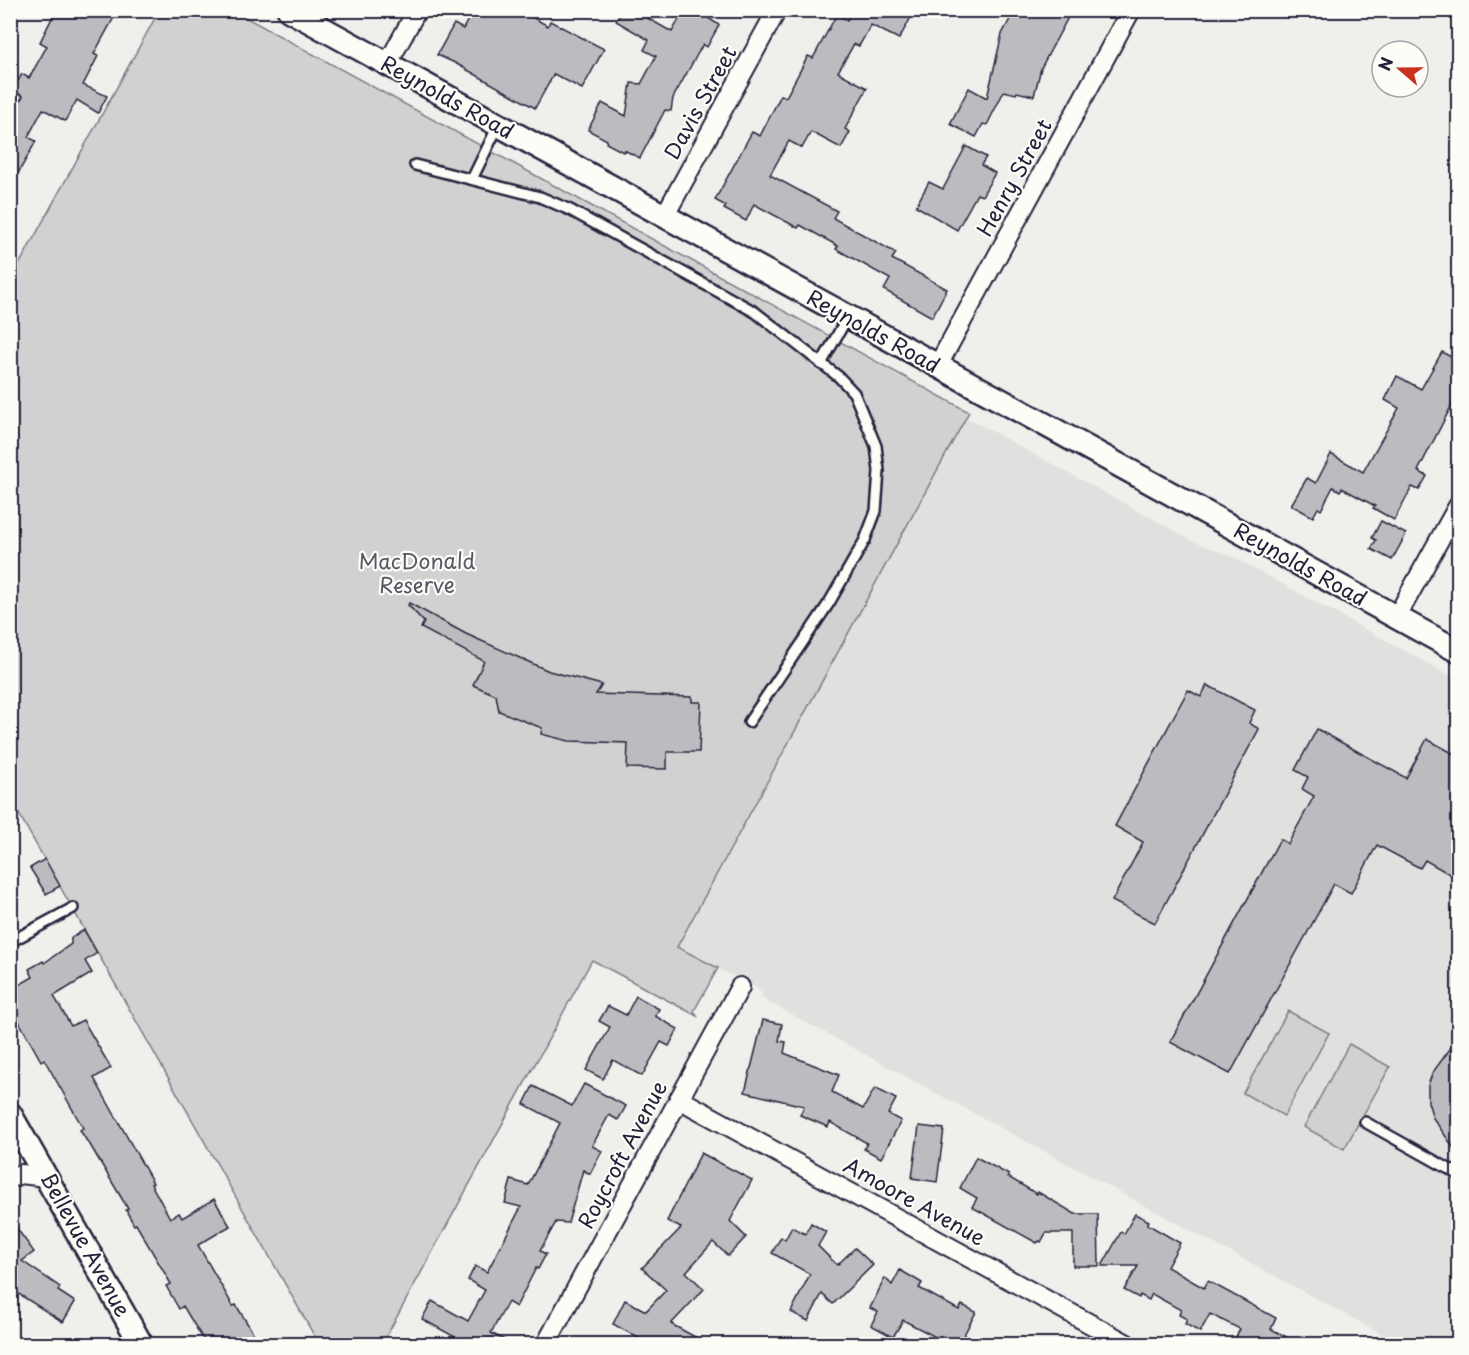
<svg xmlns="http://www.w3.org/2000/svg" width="1469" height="1355" font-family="'Playpen Sans',sans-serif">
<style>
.built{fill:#e0e0df}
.green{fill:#d2d1d1;stroke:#7a7a86;stroke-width:1.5}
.building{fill:#bcbcc0;stroke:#22223b;stroke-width:1.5}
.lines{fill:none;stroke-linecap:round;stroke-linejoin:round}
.service-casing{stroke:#22223b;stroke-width:14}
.minor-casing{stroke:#22223b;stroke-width:22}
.tertiary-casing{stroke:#22223b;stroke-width:27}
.service{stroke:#fdfcf7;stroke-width:9}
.minor{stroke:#fdfcf7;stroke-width:18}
.tertiary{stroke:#fdfcf7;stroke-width:22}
.labels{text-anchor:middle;stroke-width:4.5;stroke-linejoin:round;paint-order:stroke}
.street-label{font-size:21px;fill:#22223b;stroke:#fdfcf7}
.park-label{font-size:21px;fill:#575768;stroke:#fdfcf7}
</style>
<rect width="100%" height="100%" fill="#f0efec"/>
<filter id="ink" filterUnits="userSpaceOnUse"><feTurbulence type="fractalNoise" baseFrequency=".0167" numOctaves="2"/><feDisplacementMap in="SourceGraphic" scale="12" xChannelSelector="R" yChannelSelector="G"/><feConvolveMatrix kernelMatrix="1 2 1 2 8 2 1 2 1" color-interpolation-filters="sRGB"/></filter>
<g filter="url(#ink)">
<path class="built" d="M966,417L1193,541L1231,556L1458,680V1344H1400L761,998L763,994L755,987L677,948Z"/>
<g class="green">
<path d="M159,11H234L969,412L677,947L718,968L694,1011L697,1016L592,960L382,1344H319L11,800L10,281Z"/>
<path d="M1288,1011L1329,1033L1284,1116L1243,1093Z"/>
<path d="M1349,1044L1390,1067L1344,1149L1304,1127Z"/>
</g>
<g class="building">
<path d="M56,10H118L94,54L98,56L83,85L107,96L98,113L77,100L65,121L43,109L28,137L36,141L10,188V118L23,96L13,90L22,74L29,78L47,46L40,42Z"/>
<path d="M473,10H481L493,17L496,10H519L548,26L550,21L604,49L582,89L554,74L535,108L455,63L437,55L454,24L463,29Z"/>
<path d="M622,10H633L672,32L684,10H708L705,16L719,25L707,47L703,44L673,98L671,111L665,110L640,158L624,150L623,152L606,143L607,140L588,130L602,103L626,116L631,83L641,84L656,56L644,50L649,40L616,21Z"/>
<path d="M841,10H915L899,39L871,25L859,46L854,44L838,72L867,88L845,129L850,132L841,148L811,132L802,148L789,141L770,175L837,211L833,218L896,253L892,259L947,289L932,317L884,290L890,279L836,249L838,246L800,225L798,228L754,204L746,221L724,209L726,206L715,200L752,132L760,136L781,95L786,97L808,56L813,58L837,14L847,20L850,15Z"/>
<path d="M1015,10H1072L1041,68L1034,96L1017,92L1016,94L1004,91L987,125L983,124L976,137L950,124L969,88L987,98L1002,34Z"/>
<path d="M966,146L986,157L981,165L995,173L982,196L977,194L957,230L916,206L929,182L943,189Z"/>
<path d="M1442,352L1458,361V393L1418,471L1427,476L1419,490L1412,487L1394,520L1373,508L1375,506L1342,488L1340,491L1333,487L1321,510L1318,508L1313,517L1291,505L1307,478L1316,483L1331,454L1363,472L1399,408L1385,400L1397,376L1421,389Z"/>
<path d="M1381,521L1406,534L1392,560L1371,549L1376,540L1372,538Z"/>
<path d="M409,603L466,634L549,671L602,685L596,694L692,697V702H701L699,752H667V769L627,768L628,743L569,741L541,734L542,728L499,711L496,695L473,685L484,661L421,628L424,622L408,605Z"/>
<path d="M1207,685L1255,710L1249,723L1259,729L1155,923L1112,901L1143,842L1115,826L1188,690L1201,697Z"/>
<path d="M1317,729L1406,778L1427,739L1458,756V879L1425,860L1420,868L1377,845L1351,893L1334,884L1230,1074L1170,1042L1280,839L1288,844L1314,796L1302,789L1308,777L1295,770Z"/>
<path d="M45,859L60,886L46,894L30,868Z"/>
<path d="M84,930L97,953L85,961L92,973L54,996L71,1026L83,1020L111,1068L94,1078L153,1183L151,1184L170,1218L179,1213L182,1218L214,1199L230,1226L198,1245L233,1306L236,1305L260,1344H206L183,1306L179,1309L166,1286L171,1284L136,1224L134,1225L126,1210L128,1209L89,1143H88L80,1130L83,1128L44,1059L41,1061L17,1018L10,1022V990L33,977L29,969L43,961L44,963L71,944V938Z"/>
<path d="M636,996L659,1009L655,1016L678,1029L669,1046L661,1042L642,1076L613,1060L603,1079L586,1070L610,1027L599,1021L608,1006L626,1015Z"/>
<path d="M763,1020L782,1024L779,1041L786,1042L784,1053L839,1075L832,1092L863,1109L875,1088L896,1099L888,1114L901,1121L881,1158L864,1149L867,1143L830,1122L828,1127L800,1115L804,1106L745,1092Z"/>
<path d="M1458,1038V1154L1433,1118L1428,1102V1085L1433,1072Z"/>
<path d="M584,1084L626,1106L618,1120L609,1115L592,1146L602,1151L590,1174L583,1170L568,1223L556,1222L540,1251L546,1254L538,1269L536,1268L516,1307L508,1302L491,1333L512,1344H451L455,1337L422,1319L432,1301L468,1321L485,1290L468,1280L475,1266L487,1272L521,1207L505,1203L511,1180L528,1185L560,1123L524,1104L533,1086L572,1106Z"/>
<path d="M919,1126L944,1129L937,1182L912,1178Z"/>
<path d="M701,1153L752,1180L730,1221L746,1237L728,1256L713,1242L686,1272L704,1289L671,1324L708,1344H639L642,1340L613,1324L625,1300L646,1311L666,1290L642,1268L681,1228L667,1221Z"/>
<path d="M976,1157L1009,1175L1008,1177L1037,1194L1038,1192L1075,1214H1098L1099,1266H1073V1233H1046L1041,1242L1039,1241L1037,1243L972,1207L977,1198L960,1188Z"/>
<path d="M1135,1214L1149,1221L1147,1224L1180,1243L1167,1267L1204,1288L1208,1281L1276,1318L1271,1329L1300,1344H1232L1240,1329L1210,1314L1200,1332L1185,1324L1187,1319L1179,1315L1181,1310L1152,1294L1149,1300L1140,1295L1139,1298L1124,1290L1138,1266H1102L1121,1232L1124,1234Z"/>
<path d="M10,1219L34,1252L22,1261L60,1287L58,1291L75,1302L63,1322L17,1293L10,1283Z"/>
<path d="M811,1223L826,1232L818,1246L837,1265L855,1248L873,1265L833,1304L822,1294L808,1321L791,1312L810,1274L772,1253L781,1237L785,1240L792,1227L805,1234Z"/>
<path d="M900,1270L922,1283L919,1288L959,1310L962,1305L976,1312L959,1344H949L903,1320L893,1337L871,1325L878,1312L870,1308L885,1278L892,1285Z"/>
</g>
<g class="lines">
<g class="service-casing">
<g id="service">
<path d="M415,165L540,197L570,210L755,312L839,377L854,393L876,446L879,471L876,511L865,540L829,603L749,722"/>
<path d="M472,179L498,126"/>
<path d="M821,364L847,318"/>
<path d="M10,942L73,908"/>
<path d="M1365,1122L1458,1174"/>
</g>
</g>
<g class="minor-casing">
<g id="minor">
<path d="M387,65L417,10"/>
<path d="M664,217L777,10"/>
<path d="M937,367L1131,10"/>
<path d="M1396,618L1458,506"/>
<path d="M679,1099L1127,1344"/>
<path d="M10,1178L21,1174L46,1177"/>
<path d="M546,1344L740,987"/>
</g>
</g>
<g class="tertiary-casing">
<g id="tertiary">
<path d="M289,10L1458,651"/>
<path d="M10,1114L141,1344"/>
</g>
</g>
<use href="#service" class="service"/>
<use href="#minor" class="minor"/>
<use href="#tertiary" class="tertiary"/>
</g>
</g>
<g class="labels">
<g class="street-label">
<text transform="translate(447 98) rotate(29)" y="7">Reynolds Road</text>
<text transform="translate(701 103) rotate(-61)" y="7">Davis Street</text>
<text transform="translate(1015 178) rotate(-61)" y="7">Henry Street</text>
<text transform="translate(873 332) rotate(29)" y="7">Reynolds Road</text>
<text transform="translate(1300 565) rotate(29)" y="7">Reynolds Road</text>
<text transform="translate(623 1155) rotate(-62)" y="7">Roycroft Avenue</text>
<text transform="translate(914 1202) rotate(29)" y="7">Amoore Avenue</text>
<text transform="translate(85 1245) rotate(61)" y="7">Bellevue Avenue</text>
</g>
<g class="park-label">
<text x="417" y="569">MacDonald<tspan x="417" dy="24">Reserve</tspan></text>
</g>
</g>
<rect width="1469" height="1355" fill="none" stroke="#fdfcf7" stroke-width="36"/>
<rect x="18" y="18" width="1433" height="1319" fill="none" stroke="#22223b" stroke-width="2" filter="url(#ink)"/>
<g transform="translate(1400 69) rotate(290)"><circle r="28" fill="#fdfcf7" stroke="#a5a5ac" stroke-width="1.5"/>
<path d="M0-4.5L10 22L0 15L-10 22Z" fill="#c8321e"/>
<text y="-9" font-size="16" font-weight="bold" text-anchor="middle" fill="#22223b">N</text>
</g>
</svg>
